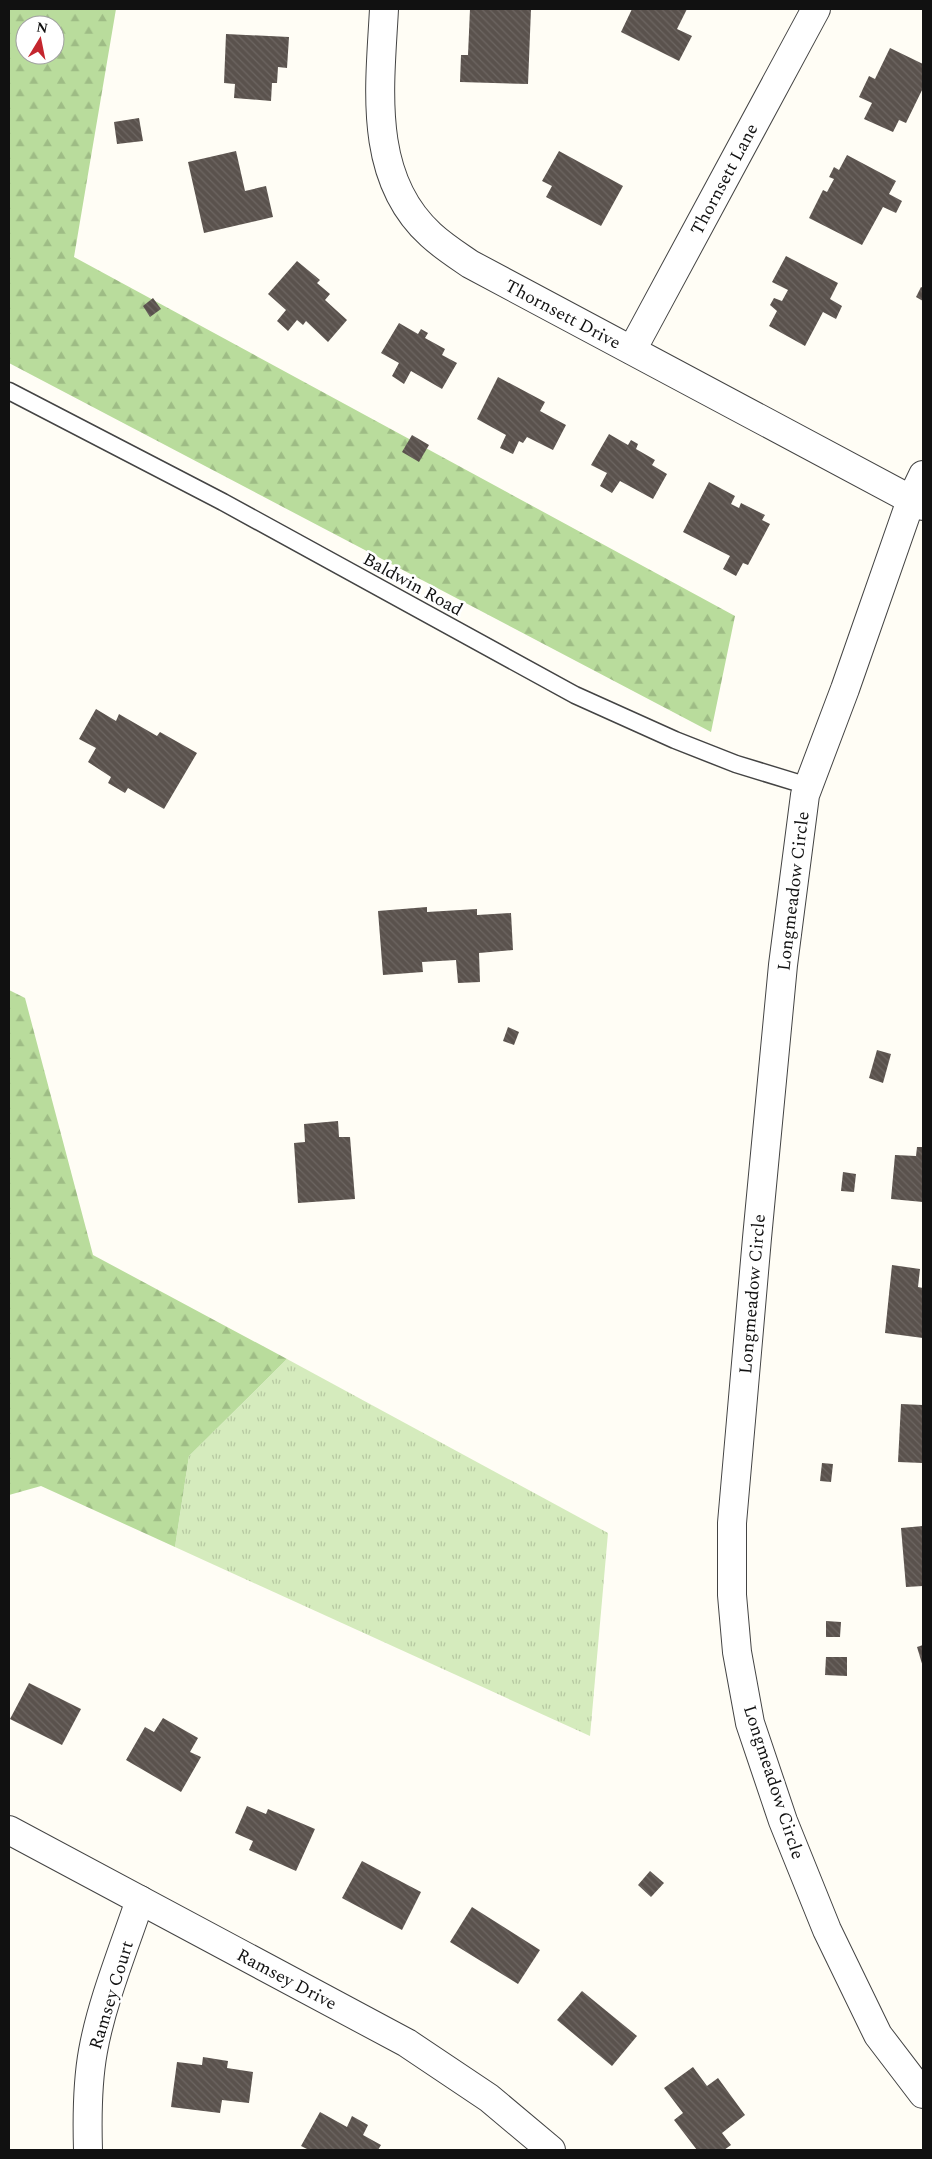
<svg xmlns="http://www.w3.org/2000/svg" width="932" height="2159" font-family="Spectral,serif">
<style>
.grass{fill:url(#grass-tufts)}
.forest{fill:url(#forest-firs);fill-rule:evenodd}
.building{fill:url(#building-back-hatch)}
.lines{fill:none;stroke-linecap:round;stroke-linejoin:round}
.service-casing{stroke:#444;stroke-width:19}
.minor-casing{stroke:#444;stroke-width:30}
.service{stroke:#fff;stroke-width:16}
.minor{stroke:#fff;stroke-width:28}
.labels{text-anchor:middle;stroke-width:5;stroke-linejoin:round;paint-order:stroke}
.street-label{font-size:18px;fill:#111;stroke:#fff}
</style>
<defs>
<pattern id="grass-tufts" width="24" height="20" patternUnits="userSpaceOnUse" patternTransform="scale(1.25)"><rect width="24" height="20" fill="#d5ebbd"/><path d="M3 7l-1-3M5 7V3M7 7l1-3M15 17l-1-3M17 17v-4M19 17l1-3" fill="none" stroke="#b6c8a1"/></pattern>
<pattern id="forest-firs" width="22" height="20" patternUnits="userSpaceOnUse" patternTransform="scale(1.25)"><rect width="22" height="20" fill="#b9dc9c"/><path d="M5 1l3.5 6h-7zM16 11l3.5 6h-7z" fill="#9ebc85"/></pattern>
<pattern id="building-back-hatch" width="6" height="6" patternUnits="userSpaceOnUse" patternTransform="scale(1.25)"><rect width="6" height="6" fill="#5a524d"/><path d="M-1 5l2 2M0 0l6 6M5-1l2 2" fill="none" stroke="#6d6662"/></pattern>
</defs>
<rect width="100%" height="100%" fill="#fffdf5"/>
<path class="grass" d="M287,1359L608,1533L590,1736L175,1547L189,1456Z"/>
<g class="forest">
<path d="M9,9H116L74,257L735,616L711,732L9,363ZM25,25H55V55H25Z"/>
<path d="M9,990L25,998L93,1255L287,1359L189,1456L175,1547L41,1486L9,1495Z"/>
</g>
<g class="building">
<path d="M470,9H531L528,84L460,82L461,55H468Z"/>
<path d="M632,9H687L677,29L692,36L679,61L621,32Z"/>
<path d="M226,34L289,37L287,68L278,67L277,83H272L271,101L234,98L235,84L224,83Z"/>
<path d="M890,48L923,64V88L906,123L899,120L893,132L864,119L872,103L859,97L869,76L875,79Z"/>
<path d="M139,118L143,141L117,144L114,122Z"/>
<path d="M236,151L245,191L266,186L273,217L204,233L188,162Z"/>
<path d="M559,151L623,186L601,226L546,197L552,186L542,181Z"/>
<path d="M847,155L896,181L889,194L902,201L896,213L883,207L862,245L809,218L823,190L827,192L834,179L829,177L834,167L839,170Z"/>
<path d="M786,256L838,283L830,299L842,306L836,319L823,312L805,346L769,326L777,311L770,305L774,298L782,301L788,290L772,282Z"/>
<path d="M297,261L320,280L317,283L330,294L325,300L347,320L328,342L306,321L303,325L297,320L288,331L277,321L286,310L268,294Z"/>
<path d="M921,287L923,288V301L916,297Z"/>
<path d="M153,298L161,309L150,317L143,306Z"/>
<path d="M399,323L418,334L421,329L428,333L425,338L445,349L442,355L457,363L442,389L411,371L404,384L392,376L399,363L381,353Z"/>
<path d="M498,377L545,402L540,411L566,425L553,450L527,437L523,443L519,441L513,454L500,448L506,435L477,419Z"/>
<path d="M609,434L628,445L631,440L638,444L636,449L655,460L652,465L667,474L653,499L620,481L612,493L600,486L607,473L591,465Z"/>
<path d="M412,435L429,445L419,462L402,452Z"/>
<path d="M709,482L735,496L731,504L739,508L741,503L765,515L762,520L770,524L748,565L743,563L736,576L723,569L730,556L683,532Z"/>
<path d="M96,709L116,721L119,714L157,736L160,732L197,753L164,809L128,788L125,793L108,783L111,777L88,762L96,748L79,739Z"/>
<path d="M427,907V912L477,909V915L511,913L513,950L479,953L480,982L458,983L456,960L422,962L423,972L383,975L378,911Z"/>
<path d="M508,1027L519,1032L514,1045L503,1041Z"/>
<path d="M877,1050L891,1054L883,1083L869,1078Z"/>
<path d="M338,1121L339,1137H350L355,1199L298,1203L294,1143L305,1142L304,1124Z"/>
<path d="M917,1147H923V1202L891,1199L895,1155L916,1156Z"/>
<path d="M843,1172L856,1174L854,1192L841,1191Z"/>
<path d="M892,1265L920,1269L918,1287L923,1288V1338L885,1333Z"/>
<path d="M901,1404L923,1405V1463L898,1462Z"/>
<path d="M822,1463L833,1464L831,1482L820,1481Z"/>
<path d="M923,1526V1586L906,1587L901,1528Z"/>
<path d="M826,1621L841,1622L840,1637H826Z"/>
<path d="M923,1645V1667L917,1647Z"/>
<path d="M826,1657H847V1676L825,1675Z"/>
<path d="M29,1683L81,1709L62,1745L10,1719Z"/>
<path d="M163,1718L198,1738L190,1752L201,1757L181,1792L126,1760L145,1727L154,1732Z"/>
<path d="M247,1806L266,1814L268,1809L315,1829L296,1871L249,1850L253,1841L235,1833Z"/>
<path d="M362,1861L421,1892L402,1930L342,1898Z"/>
<path d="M650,1871L664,1883L651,1897L638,1885Z"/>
<path d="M472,1907L540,1950L518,1984L450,1942Z"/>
<path d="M582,1991L637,2036L612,2066L557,2020Z"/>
<path d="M203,2057L228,2061L227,2068L253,2072L249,2103L222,2100L220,2113L171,2107L177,2062L202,2065Z"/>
<path d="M693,2067L707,2086L718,2078L745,2115L722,2133L731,2145L724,2150H697L674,2120L683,2113L664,2088Z"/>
<path d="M320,2112L347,2127L352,2116L368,2125L363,2135L381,2145L378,2150H309L301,2146Z"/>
</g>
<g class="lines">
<g class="service-casing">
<path id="service" d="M9,391L223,502L575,695L675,740L736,764L808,786"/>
</g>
<g class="minor-casing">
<g id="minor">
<path d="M384,9C380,86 367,177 431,235C443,246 457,255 470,264L923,506"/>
<path d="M632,350L816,9"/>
<path d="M923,475L911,500L845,689L805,795L783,965L757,1238L732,1523V1595L737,1652L750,1723L783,1821L827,1930L878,2035L923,2094"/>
<path d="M9,1830L407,2043L489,2098L551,2150"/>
<path d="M88,2150C87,2117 87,2084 93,2051C102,2001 124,1948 140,1900"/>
</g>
</g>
<use href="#service" class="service"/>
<use href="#minor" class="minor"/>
</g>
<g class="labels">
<g class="street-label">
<text transform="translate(724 179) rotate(-62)" y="6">Thornsett Lane</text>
<text transform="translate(563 314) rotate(28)" y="6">Thornsett Drive</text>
<text transform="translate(413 584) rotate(29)" y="6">Baldwin Road</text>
<text transform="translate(793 891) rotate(-83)" y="6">Longmeadow Circle</text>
<text transform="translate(752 1294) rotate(-85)" y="6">Longmeadow Circle</text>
<text transform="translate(774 1782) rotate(72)" y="6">Longmeadow Circle</text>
<text transform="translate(287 1979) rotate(28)" y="6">Ramsey Drive</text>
<text transform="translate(111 1995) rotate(-73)" y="6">Ramsey Court</text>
</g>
</g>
<rect width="932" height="2159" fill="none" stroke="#111111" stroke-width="20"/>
<g transform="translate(40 40) rotate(10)"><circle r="24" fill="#ffffff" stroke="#a0a0a0"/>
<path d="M0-4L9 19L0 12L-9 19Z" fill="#c4262e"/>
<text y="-8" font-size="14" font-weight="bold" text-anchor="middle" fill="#111111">N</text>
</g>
</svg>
